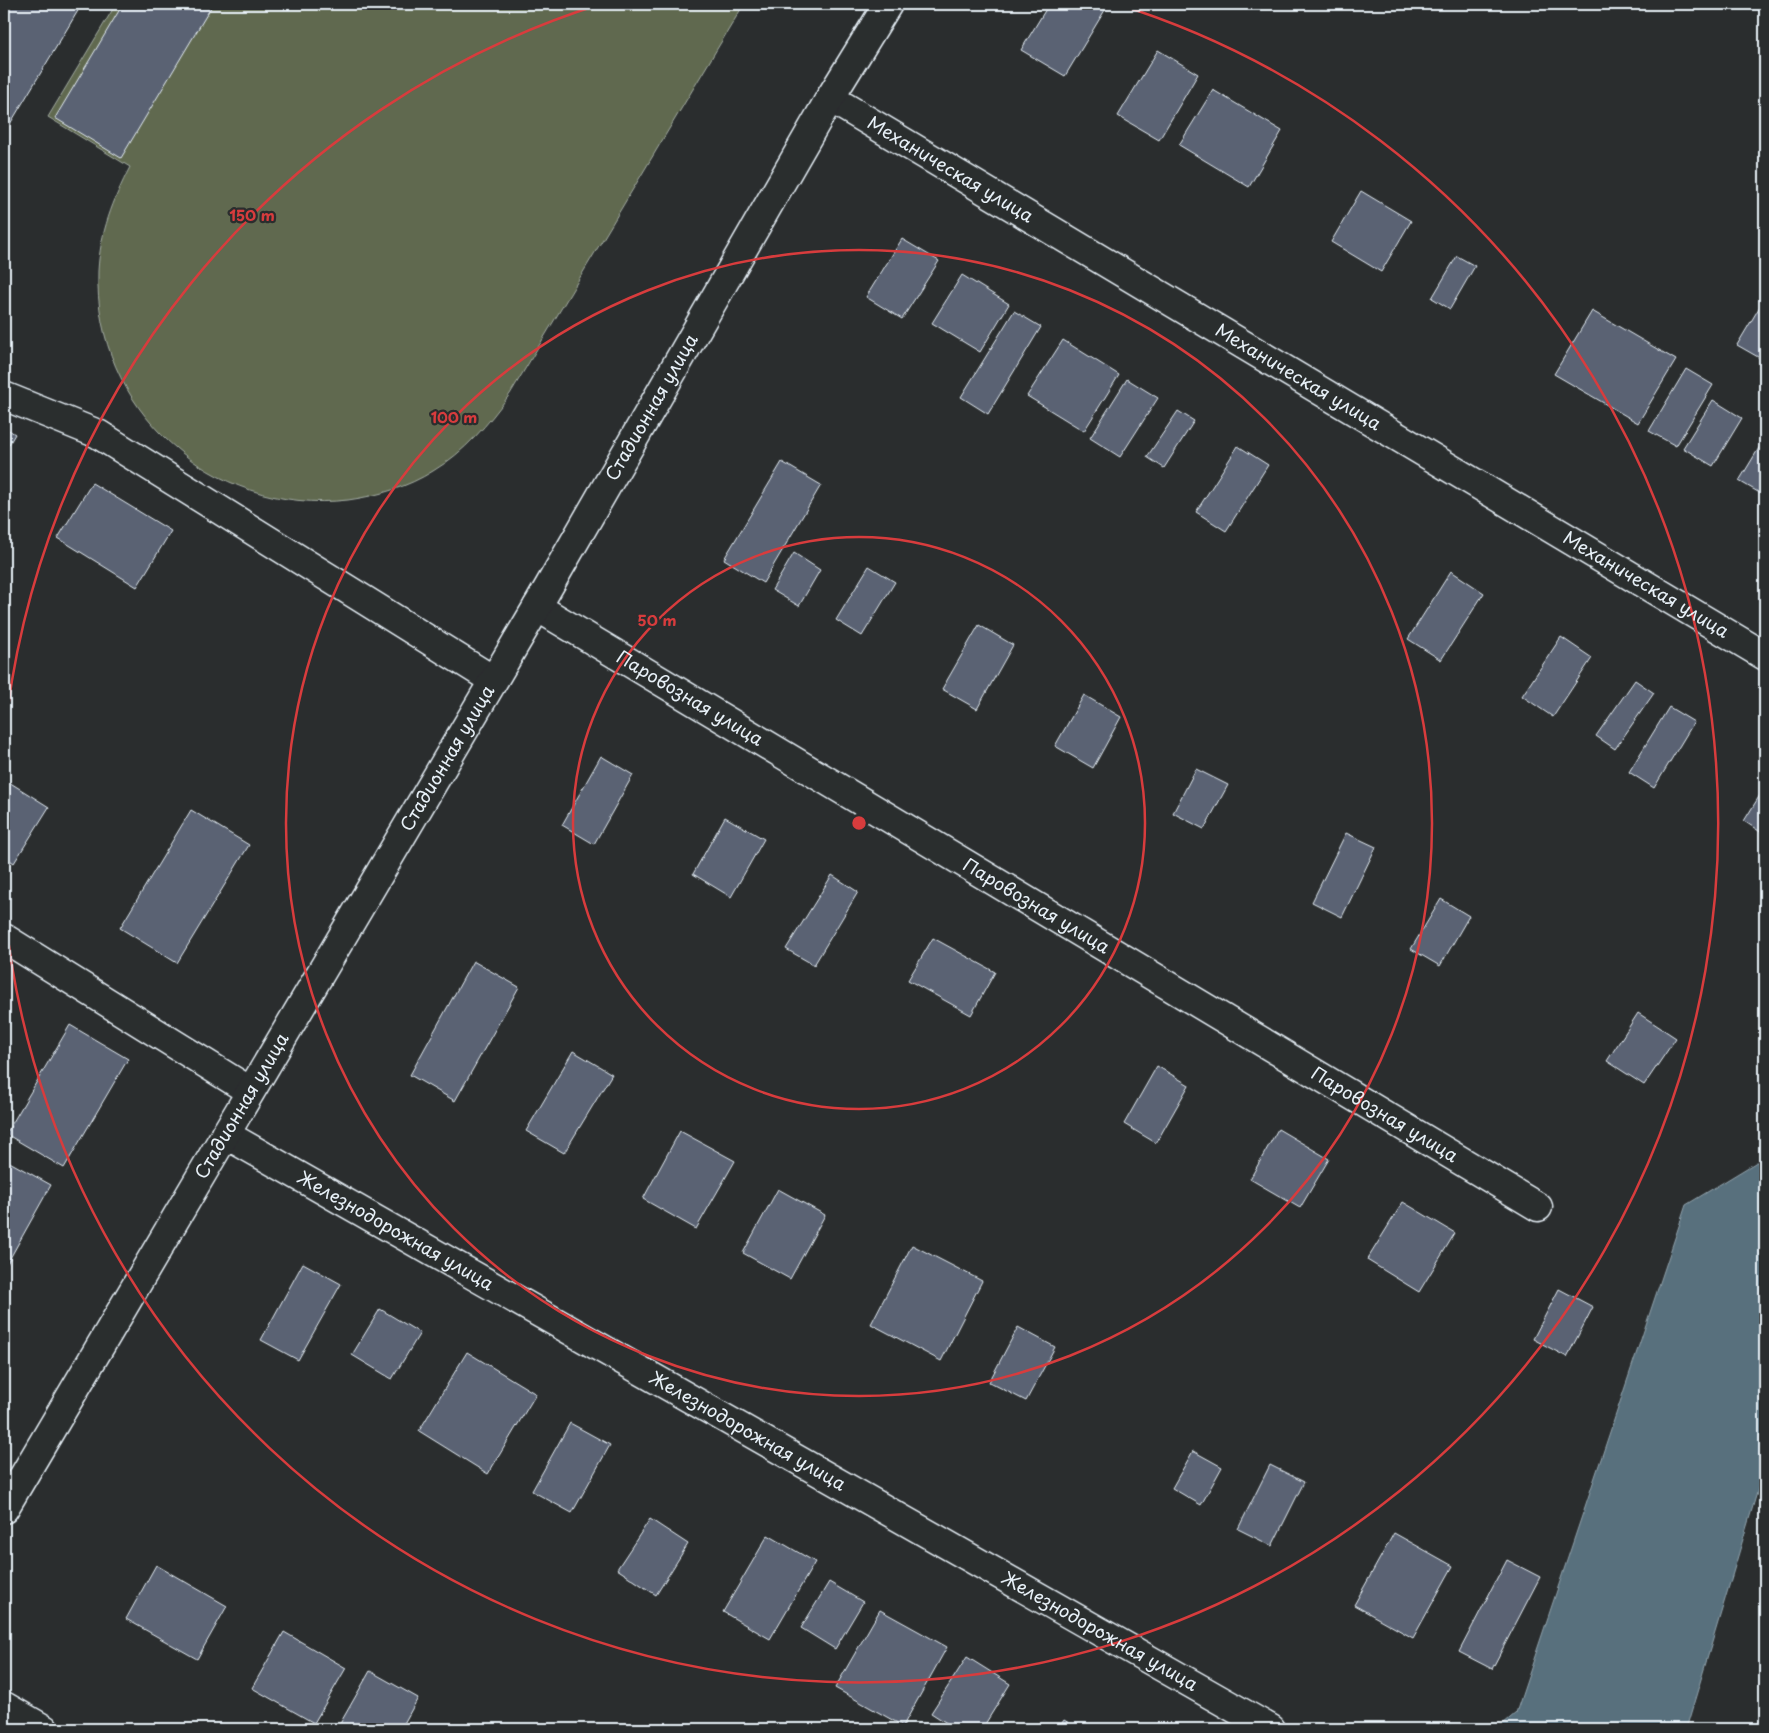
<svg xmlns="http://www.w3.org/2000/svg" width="1769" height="1733" font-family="'Playpen Sans',sans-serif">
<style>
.green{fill:#606950;stroke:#a4ada4}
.water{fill:#59707d;stroke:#92a4ae}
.building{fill:#5a6273;stroke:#e8f1f8}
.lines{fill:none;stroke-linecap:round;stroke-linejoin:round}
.street-casing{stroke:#e8f1f8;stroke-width:31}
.secondary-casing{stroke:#e8f1f8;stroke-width:31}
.street{stroke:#2a2d2e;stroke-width:28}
.secondary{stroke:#2a2d2e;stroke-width:28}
.ring{fill:none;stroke:#d83c3d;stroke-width:2.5}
.labels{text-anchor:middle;stroke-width:4.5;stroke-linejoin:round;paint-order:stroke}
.street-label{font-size:18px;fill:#e8f1f8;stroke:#2a2d2e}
.centre{fill:#d83c3d;stroke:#2a2d2e;stroke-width:2.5}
.ring-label{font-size:15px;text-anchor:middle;font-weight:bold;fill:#d83c3d;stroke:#2a2d2e;stroke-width:4.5;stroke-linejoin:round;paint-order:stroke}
</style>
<rect width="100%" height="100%" fill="#2a2d2e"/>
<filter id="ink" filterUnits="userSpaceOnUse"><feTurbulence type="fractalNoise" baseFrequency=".02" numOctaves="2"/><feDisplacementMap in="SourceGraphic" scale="10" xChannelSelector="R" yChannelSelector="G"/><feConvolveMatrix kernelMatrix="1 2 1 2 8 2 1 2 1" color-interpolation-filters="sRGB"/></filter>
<g filter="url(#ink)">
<path class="green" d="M116,4H744L510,394C488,424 465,452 433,471C408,487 377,496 348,500C212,516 93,408 98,271C100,233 113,200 130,167L48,117Z"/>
<path class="water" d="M1765,1157V1466L1686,1729H1497L1516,1713L1686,1205Z"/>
<g class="building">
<path d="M4,4H82L4,134Z"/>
<path d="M123,4H213L121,158L55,118Z"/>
<path d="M1049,4L1108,5L1065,76L1021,50Z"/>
<path d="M1158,50L1198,74L1159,140L1118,116Z"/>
<path d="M1213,90L1282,131L1249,187L1179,145Z"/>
<path d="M1361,191L1411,221L1381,272L1331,242Z"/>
<path d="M902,239L939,261L902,319L866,297Z"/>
<path d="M1457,256L1475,266L1450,309L1432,298Z"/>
<path d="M962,275L1009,304L980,352L932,323Z"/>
<path d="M1765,298V361L1737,345Z"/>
<path d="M1014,311L1041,327L988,414L961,397Z"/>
<path d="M1592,311L1676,360L1638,423L1554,374Z"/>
<path d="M1063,340L1119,375L1084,431L1027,396Z"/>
<path d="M1686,369L1713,385L1676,446L1649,431Z"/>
<path d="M1127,379L1158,398L1120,457L1090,438Z"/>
<path d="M1713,400L1742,418L1713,466L1683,448Z"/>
<path d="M1178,411L1194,421L1164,468L1147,457Z"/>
<path d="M4,427L15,434L4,453Z"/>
<path d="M1765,438V496L1739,481Z"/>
<path d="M1238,446L1268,465L1226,531L1196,512Z"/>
<path d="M782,462L821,485L763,583L724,559Z"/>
<path d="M92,483L171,531L137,587L58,538Z"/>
<path d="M794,553L820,570L799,606L772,590Z"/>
<path d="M869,566L895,582L862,636L836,620Z"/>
<path d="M1451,571L1484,593L1441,660L1408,639Z"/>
<path d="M979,625L1013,645L977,709L942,689Z"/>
<path d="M1561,637L1592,658L1553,717L1522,696Z"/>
<path d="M1635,680L1654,693L1615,749L1596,736Z"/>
<path d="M1084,695L1121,717L1093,768L1055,746Z"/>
<path d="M1669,707L1694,722L1654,788L1629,772Z"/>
<path d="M601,756L633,775L594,844L562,825Z"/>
<path d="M1196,769L1228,785L1204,829L1173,813Z"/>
<path d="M4,779L49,807L14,863L4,856Z"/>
<path d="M1765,787V835L1744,821Z"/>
<path d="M191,810L249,845L177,963L120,928Z"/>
<path d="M725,817L764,839L731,897L693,874Z"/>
<path d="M1346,833L1376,847L1342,917L1312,902Z"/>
<path d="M832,875L858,892L814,965L786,949Z"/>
<path d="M1441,899L1469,916L1440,966L1411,949Z"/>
<path d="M933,938L995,972L971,1015L908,980Z"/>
<path d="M473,961L519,987L455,1101L410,1075Z"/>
<path d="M1638,1013L1676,1038L1644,1085L1607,1061Z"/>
<path d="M70,1025L128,1059L64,1168L6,1134Z"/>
<path d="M573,1051L612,1074L564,1153L526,1131Z"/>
<path d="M1157,1066L1189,1085L1156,1143L1124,1124Z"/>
<path d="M1278,1129L1329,1159L1300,1208L1250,1179Z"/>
<path d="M680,1131L735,1161L696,1229L643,1199Z"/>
<path d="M4,1159L51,1185L4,1269Z"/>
<path d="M778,1189L825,1215L790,1279L743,1253Z"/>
<path d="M1403,1202L1455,1233L1419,1292L1367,1260Z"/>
<path d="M912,1245L982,1281L941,1361L871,1324Z"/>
<path d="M303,1263L341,1284L298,1360L261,1340Z"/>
<path d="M1559,1289L1593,1307L1567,1357L1533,1339Z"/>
<path d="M380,1309L420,1333L392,1379L352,1355Z"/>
<path d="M1018,1327L1055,1347L1026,1401L989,1382Z"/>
<path d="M467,1352L536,1394L488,1474L419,1431Z"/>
<path d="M570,1423L610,1445L572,1513L532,1491Z"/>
<path d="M1193,1451L1222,1467L1201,1505L1172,1488Z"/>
<path d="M1270,1465L1304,1482L1272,1546L1238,1529Z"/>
<path d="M650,1519L688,1544L656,1595L617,1569Z"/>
<path d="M1394,1533L1453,1566L1413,1638L1354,1605Z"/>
<path d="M768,1535L815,1562L770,1639L723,1612Z"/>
<path d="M1507,1560L1540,1577L1492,1669L1459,1652Z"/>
<path d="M156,1565L227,1606L197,1659L126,1619Z"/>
<path d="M829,1582L863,1602L835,1649L801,1628Z"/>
<path d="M880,1610L947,1647L903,1726L835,1688Z"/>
<path d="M284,1632L346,1668L314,1723L252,1688Z"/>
<path d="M967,1657L1010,1684L982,1729H956L931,1713Z"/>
<path d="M370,1671L418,1698L401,1729H337Z"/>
<path d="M1064,1720L1079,1729H1058Z"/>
</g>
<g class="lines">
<g class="street-casing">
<g id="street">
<path id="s1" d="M830,98L1765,656"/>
<path d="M4,396L98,434L493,680"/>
<path id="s2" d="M537,607L1538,1207"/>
<path d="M4,938L250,1091"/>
<path id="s3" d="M225,1134L1271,1729"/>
<path d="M4,1706L44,1729"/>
</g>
</g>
<g class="secondary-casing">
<g id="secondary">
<path id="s4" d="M4,1509L537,607L830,98L888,4"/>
</g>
</g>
<use href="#street" class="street"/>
<use href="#secondary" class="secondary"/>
</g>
</g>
<g class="ring">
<circle cx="859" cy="823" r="286"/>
<circle cx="859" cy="823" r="573"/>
<path d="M4 741A859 859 0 0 1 601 4M1117 4A859 859 0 1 1 4 905"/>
</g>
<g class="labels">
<g class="street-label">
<text dy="6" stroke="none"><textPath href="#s1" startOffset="140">Механическая улица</textPath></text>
<text dy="6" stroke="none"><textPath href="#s1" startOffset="545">Механическая улица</textPath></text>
<text dy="6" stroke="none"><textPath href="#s4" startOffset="1278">Стадионная улица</textPath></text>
<text dy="6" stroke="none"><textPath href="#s1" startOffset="950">Механическая улица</textPath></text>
<text dy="6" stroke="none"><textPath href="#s2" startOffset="178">Паровозная улица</textPath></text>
<text dy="6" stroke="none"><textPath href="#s4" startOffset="872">Стадионная улица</textPath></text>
<text dy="6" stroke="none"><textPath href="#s2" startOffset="582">Паровозная улица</textPath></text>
<text dy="6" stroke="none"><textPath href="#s4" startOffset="468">Стадионная улица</textPath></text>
<text dy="6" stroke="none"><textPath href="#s2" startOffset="988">Паровозная улица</textPath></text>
<text dy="6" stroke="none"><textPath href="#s3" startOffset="196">Железнодорожная улица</textPath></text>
<text dy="6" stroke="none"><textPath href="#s3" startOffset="601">Железнодорожная улица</textPath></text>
<text dy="6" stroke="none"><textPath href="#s3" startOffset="1006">Железнодорожная улица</textPath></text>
</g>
</g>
<circle cx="859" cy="823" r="8" class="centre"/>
<g class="ring-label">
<text x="252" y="221">150 m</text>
<text x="454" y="423">100 m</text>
<text x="657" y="626">50 m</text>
</g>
<rect width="1769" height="1733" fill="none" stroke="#2a2d2e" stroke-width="20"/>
<rect x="10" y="10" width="1749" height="1713" fill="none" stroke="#e8f1f8" stroke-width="2" filter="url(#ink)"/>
</svg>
